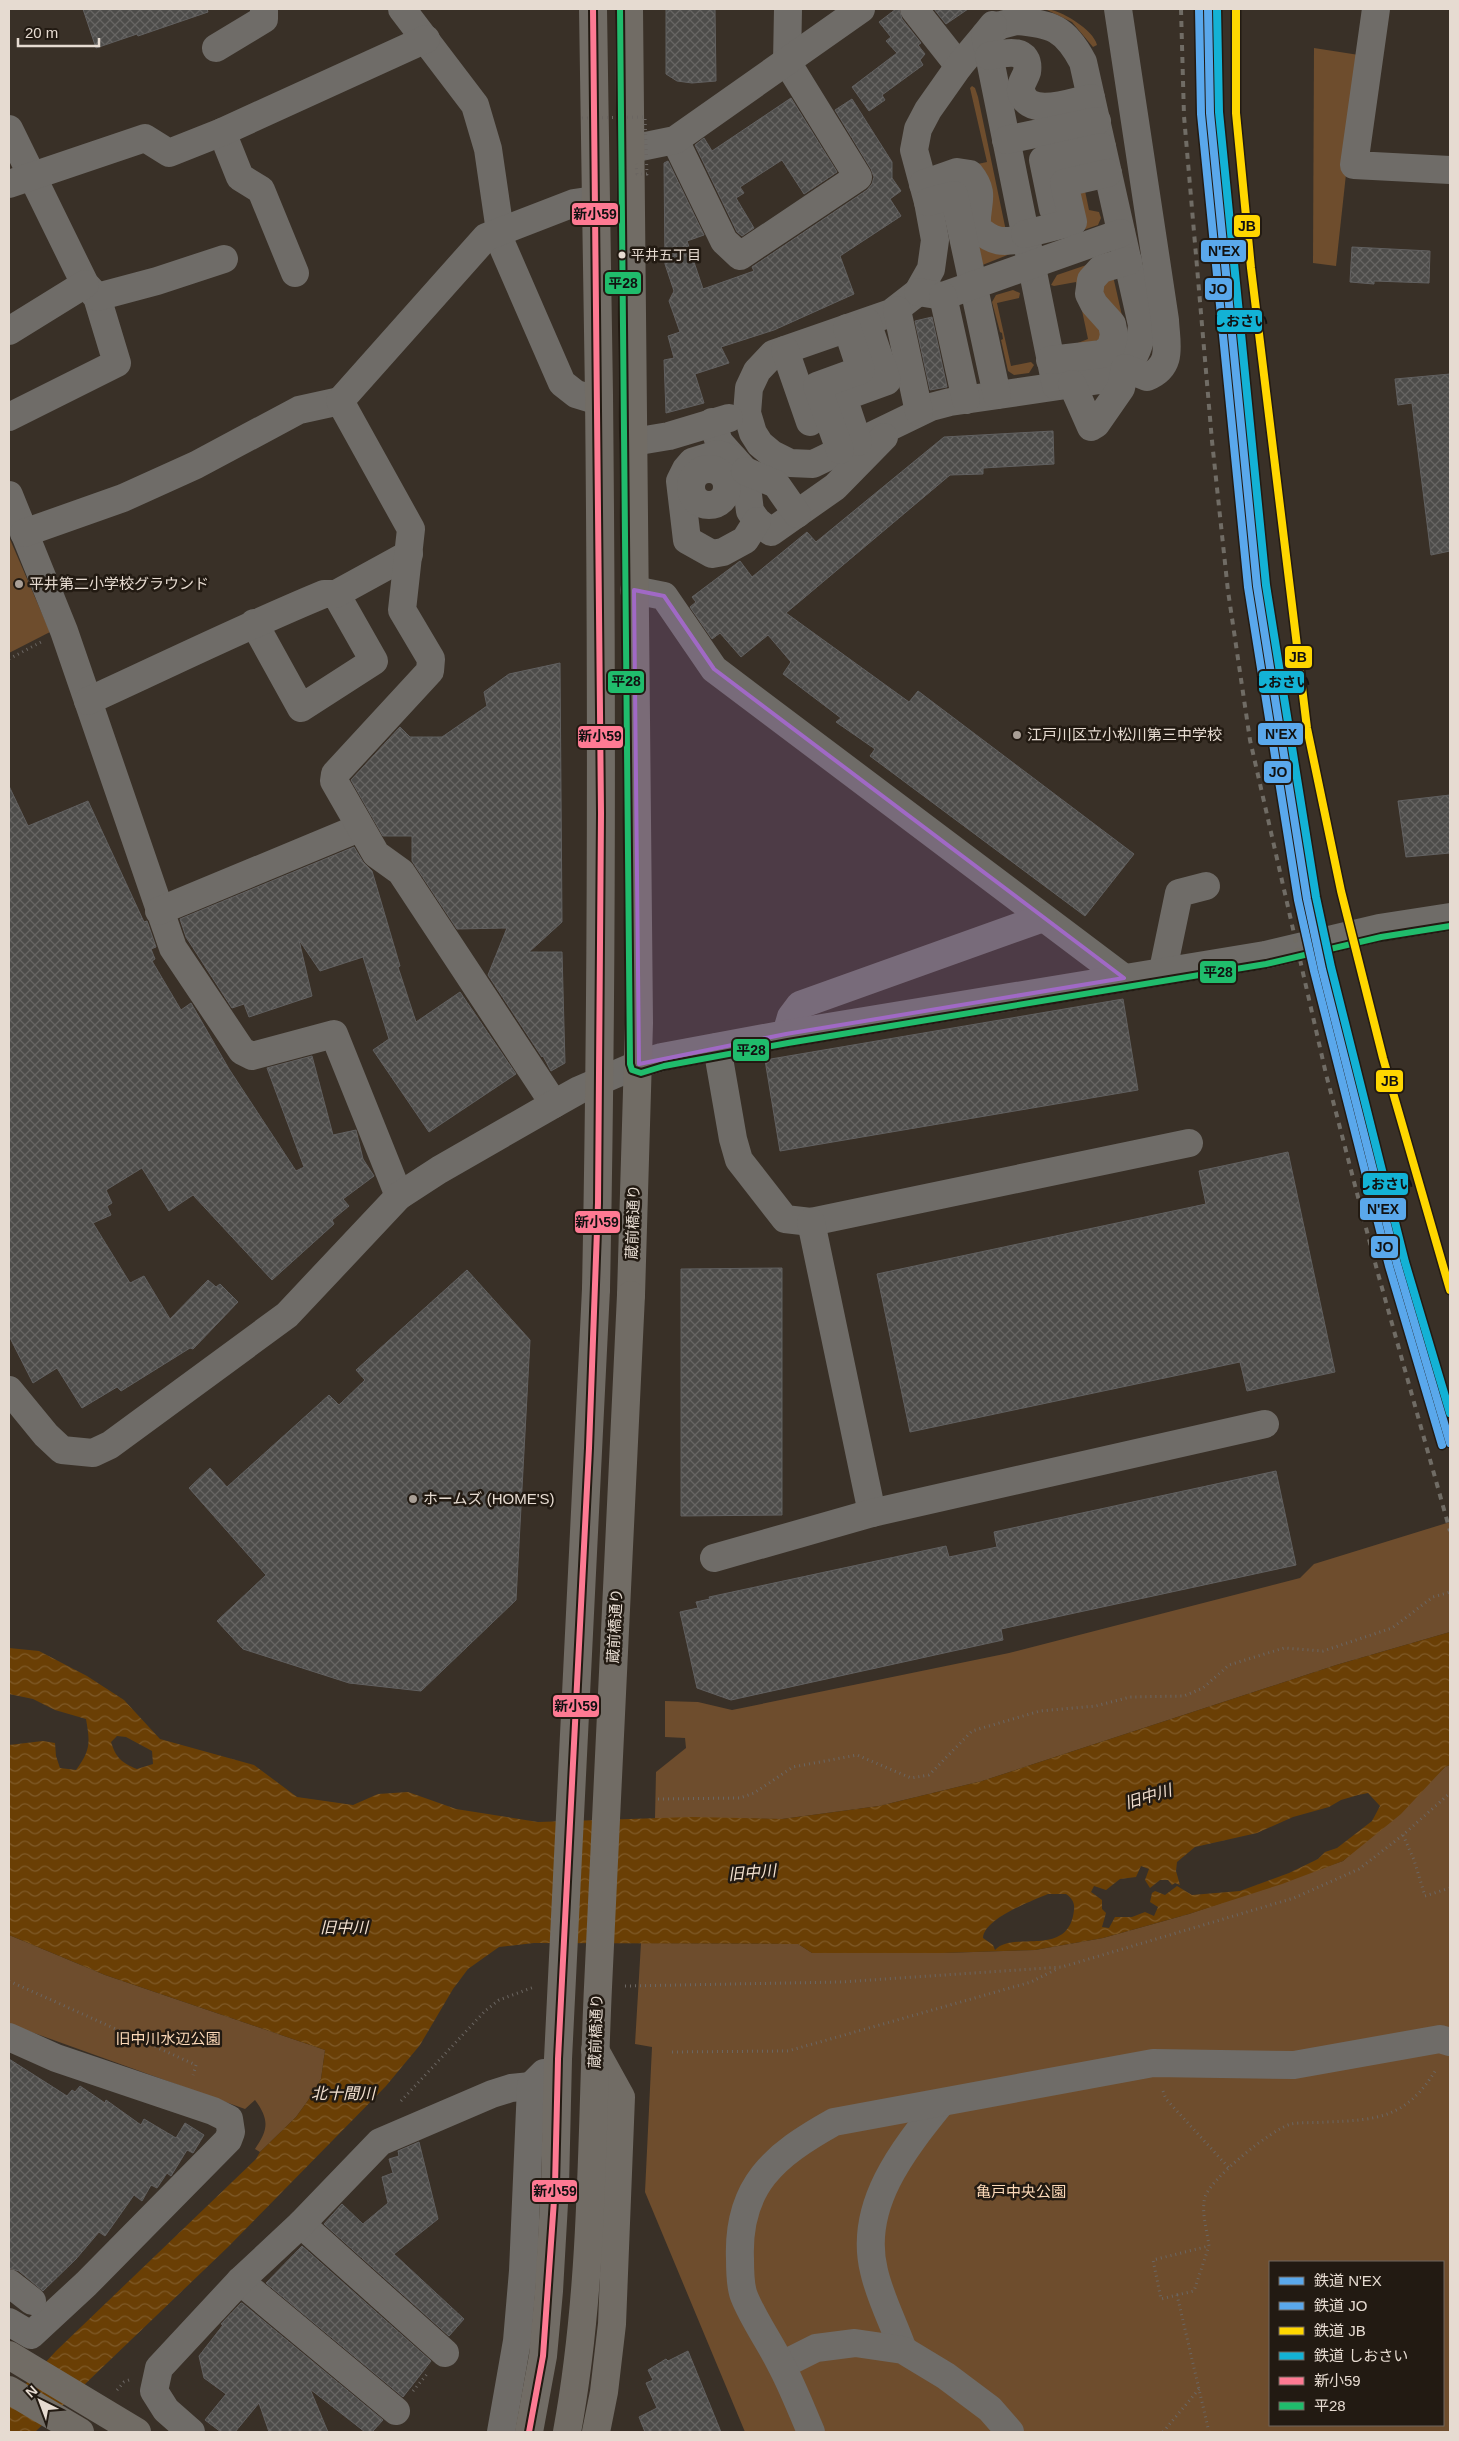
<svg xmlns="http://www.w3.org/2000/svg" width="1459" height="2441" font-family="Helvetica,'Noto Sans JP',sans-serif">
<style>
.green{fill:#6e4d2d;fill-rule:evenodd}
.water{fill:url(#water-waves);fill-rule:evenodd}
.building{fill:url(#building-cross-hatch);stroke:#616060}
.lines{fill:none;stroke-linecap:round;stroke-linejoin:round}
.path{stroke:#6b6662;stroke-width:3;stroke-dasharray:1 4;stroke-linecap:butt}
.minor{stroke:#6f6c68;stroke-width:28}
.major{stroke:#716c65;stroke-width:28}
.rail{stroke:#706c65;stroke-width:4;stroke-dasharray:6 6;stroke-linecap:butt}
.path-bridge{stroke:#6b6662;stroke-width:3;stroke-dasharray:1 4;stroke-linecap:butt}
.major-bridge{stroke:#716c65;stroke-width:28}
.bus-1-casing{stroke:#221a12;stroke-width:10}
.bus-2-casing{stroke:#221a12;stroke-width:10}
.bus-1{stroke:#fe7a93;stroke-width:6}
.bus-2{stroke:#20bc6c;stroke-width:6}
.rail-1-casing{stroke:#221a12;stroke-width:11}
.rail-2-casing{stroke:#221a12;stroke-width:11}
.rail-3-casing{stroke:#221a12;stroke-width:11}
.rail-4-casing{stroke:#221a12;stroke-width:11}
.rail-1{stroke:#5aa8eb;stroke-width:8}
.rail-2{stroke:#5aa8ec;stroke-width:8}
.rail-3{stroke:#ffd700;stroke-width:8}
.rail-4{stroke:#13b2d5;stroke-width:8}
.marked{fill:#a069c5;fill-opacity:0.2;stroke:#a069c5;stroke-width:4;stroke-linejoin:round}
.bus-dot{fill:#e6dbd1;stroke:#221a12;stroke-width:2}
.poi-dot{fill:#a99f96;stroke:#221a12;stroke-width:2}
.labels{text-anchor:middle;stroke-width:5;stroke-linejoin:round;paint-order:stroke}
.bus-label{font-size:14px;fill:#e6dbd1;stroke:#221a12;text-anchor:start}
.poi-label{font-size:15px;fill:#e6dbd1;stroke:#221a12;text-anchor:start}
.street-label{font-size:15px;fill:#e6dbd1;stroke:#221a12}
.park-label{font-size:15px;fill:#fddab9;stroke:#221a12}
.water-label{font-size:16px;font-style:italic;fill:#f2e0d0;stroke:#221a12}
.line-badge{stroke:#221a12;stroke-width:2}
.pale-badge-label{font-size:14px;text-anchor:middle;font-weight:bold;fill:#111}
</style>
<defs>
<pattern id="water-waves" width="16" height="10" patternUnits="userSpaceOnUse" patternTransform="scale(1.25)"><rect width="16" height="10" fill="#6a3f05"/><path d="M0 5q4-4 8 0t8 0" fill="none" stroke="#7f5a28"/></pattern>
<pattern id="building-cross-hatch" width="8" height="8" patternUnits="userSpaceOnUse" patternTransform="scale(1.25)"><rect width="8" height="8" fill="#4d4c4a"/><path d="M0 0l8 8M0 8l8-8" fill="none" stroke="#676563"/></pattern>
</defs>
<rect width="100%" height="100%" fill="#393027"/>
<g class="green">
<path d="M1045,9C1060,9 1094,30 1097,45L1093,47L1072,22Z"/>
<path d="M1314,48L1359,55L1336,266L1313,263Z"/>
<path d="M972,86L975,88L978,97L1006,231L999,235L939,166L971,160L973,165L987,162L970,88Z"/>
<path d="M1084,186L1089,210L1099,212L1101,218L1098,225L1050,241L1070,188Z"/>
<path d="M975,199L1010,254L980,266Z"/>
<path d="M1104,259L1097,265L1105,339L1070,346L1088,339L1076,282L1054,286L1051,285L1057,275Z"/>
<path d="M1113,276L1125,329L1107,358L1097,288Z"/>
<path d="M1013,290L1020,293L1019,298L997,303L1011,366L1031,362L1034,365L1029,373L1014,375L1008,371L1001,340L1003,339L1002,333L1000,332L992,302L996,295Z"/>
<path d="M9,537L50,632L9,653Z"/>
<path d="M1450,1522V1632L1336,1665L982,1781L879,1806L782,1819L655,1818L656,1772L686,1748L685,1738L665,1737V1701L698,1702L732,1710L1009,1653L1300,1578L1314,1564Z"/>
<path d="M1450,1765V2432H745L645,2192L652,2047L635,2044L641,1943L798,1944L812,1953H943L1035,1950L1103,1938L1189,1914L1343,1861L1445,1767ZM1270,2262H1443V2425H1270Z"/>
<path d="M9,1935L105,1975L325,2050L321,2079L309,2099L296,2117L260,2152L255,2149C268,2130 270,2120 255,2100L245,2109L9,2024Z"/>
</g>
<path class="water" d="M1450,1632V1765L1445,1767L1401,1814L1343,1861L1282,1884L1189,1914L1103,1938L1035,1950L943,1953H812L798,1944L534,1943L499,1947L468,1969L453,1989L420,2045L386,2086L228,2247L35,2432H9V2402L56,2351L256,2159L260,2152L296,2117L309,2099L321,2079L325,2050L105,1975L9,1935V1745L43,1741L55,1743L56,1756L60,1768L76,1770C91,1750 90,1742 86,1719L55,1710L33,1699L9,1694V1648L39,1651L87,1676L124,1700L160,1739L254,1765L297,1797L353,1805L378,1794L408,1792L456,1809L538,1822L691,1817L782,1819L879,1806L982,1781L1336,1665ZM117,1736L126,1737L152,1751L153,1764L137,1769C122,1763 116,1758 111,1742ZM1368,1793L1380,1806L1372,1821L1337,1848L1325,1852L1318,1859L1289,1873L1240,1891L1192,1895L1177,1886L1165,1895L1155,1891L1152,1893L1150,1902L1158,1907L1154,1916L1145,1912L1132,1917H1115L1109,1928L1102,1927L1106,1913L1102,1909V1900L1091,1892L1094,1886L1106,1890L1120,1879L1136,1877L1141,1866L1149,1869L1145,1880L1150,1888L1160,1880H1168L1172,1885L1175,1883L1180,1885L1176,1871L1177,1862L1195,1847L1257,1833L1293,1817L1329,1807L1341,1800L1358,1795ZM1048,1894H1066C1072,1898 1075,1903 1074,1910C1069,1959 1013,1930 995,1950L993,1945L983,1938C984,1918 1032,1901 1048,1894Z"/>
<g class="building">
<path d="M83,9H207L208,12L138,36L137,34L96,48Z"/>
<path d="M666,9H715L716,81L692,83L677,81L666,74Z"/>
<path d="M896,9H899L902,19L921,43L918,45L925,54L920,60L923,65L882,95L885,100L869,111L852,87L897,53L886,41L891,37L879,22Z"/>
<path d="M934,9H968L946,24Z"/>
<path d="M791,98L837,172L804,194L782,160L740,187L744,193L736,198L754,228L742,236L737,232L695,145L704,138L712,151Z"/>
<path d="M852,99L892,162V178L901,191L890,199L901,216L840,256L854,294L774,330L721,347L729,363L695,374L704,403L666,413L664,360L674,358L668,336L680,332L669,301L674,291L665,264L664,163L668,161L704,235L687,241L703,289L754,271L752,267L867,190L872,184L874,177L871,169L835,110Z"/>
<path d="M1352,247L1430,251L1429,283L1374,281V284L1350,282Z"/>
<path d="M932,317L947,387L930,390L915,321Z"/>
<path d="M1450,374V551L1431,555L1412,403L1398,405L1395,379Z"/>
<path d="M1053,431L1054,464L983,468V474L950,475L786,613L909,702L918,691L1134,854L1085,916L870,756L875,749L836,722L841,718L783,674L791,662L768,635L741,657L720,633L712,639L690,607L696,602L692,597L740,561L752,577L807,532L816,542L944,437Z"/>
<path d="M560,663L562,922L529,952H562L565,1063L551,1071L543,1056L542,1057L488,975L507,928L457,929L412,861V836H383L351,780L400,727L410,737H442L487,706L484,692L509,674Z"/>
<path d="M9,786L28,826L88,801L144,922L147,921L156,947L151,949L155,959L152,961L181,1010L191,1003L229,1069L296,1171L304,1167L267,1068L312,1056L333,1135L356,1130L363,1159L374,1176L343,1199L349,1206L332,1220L334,1224L272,1280L193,1195L169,1211L142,1168L106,1190L112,1203L107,1206L111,1215L93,1223L130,1283L144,1276L170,1319L208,1280L216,1287L220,1284L238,1302L193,1349L190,1348L121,1391L117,1387L82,1408L57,1368L33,1383L9,1336Z"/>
<path d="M1450,795V853L1406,857L1398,801Z"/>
<path d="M354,847L363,862L372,871L400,966L398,967L416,1022L460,992L516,1074L429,1132L373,1050L389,1039L363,957L320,971L299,940L312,996L249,1017L244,1004L232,1008L186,937L180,919Z"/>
<path d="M1123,999L1138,1090L780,1151L765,1060Z"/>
<path d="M1288,1152L1335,1372L1247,1391L1240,1362L910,1432L877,1274L1206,1204L1199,1171Z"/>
<path d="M782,1268V1515L681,1516V1269Z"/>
<path d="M467,1270L530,1340L516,1600L421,1691L349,1683L243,1649L217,1621L266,1575L189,1488L210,1468L227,1487L329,1395L339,1405L365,1380L356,1370Z"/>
<path d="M1276,1471L1296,1565L1001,1629L1003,1640L731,1700L697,1688L680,1612L698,1608L696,1602L710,1599L709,1597L946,1546L949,1557L997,1547L994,1532Z"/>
<path d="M9,2059L67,2096L72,2090L75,2092L80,2086L105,2103L106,2100L141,2125L144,2119L176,2138L185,2123L204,2135L193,2153L187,2150L171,2176L167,2173L157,2188L151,2185L142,2201L134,2195L105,2236L99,2232L76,2259L43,2291L19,2271L9,2268Z"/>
<path d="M419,2142L438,2219L394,2254L464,2319L449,2336L324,2224L342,2204L363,2224L388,2203L382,2177L393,2173L389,2159L399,2156L398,2151Z"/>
<path d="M302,2246L431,2361L403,2397L266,2283Z"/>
<path d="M241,2303H242L383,2420L372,2432H365L310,2389L328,2432H269L259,2403L235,2432H221L205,2420L226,2394L204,2378L199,2356L223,2325L221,2324Z"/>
<path d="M688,2351L721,2432H645L639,2417L657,2408L646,2383L653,2380L648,2370L666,2359L668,2361Z"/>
</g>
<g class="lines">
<g class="path">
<path d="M9,659L41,642"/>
<path d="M658,1799L740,1798L754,1793L793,1767L857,1755L911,1778L929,1775L972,1731L1040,1711L1096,1706L1130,1697L1184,1696L1203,1688L1229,1665L1284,1648L1323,1651L1392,1628L1433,1597L1450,1592"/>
<path d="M1403,1835L1414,1860L1425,1896L1450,1888"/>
<path d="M9,1981L196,2065L193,2075"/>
<path d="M625,1986L841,1982L1062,1967L1294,1898L1359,1869L1403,1835L1450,1793"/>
<path d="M672,2052L788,2051L1031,1982L1059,1968"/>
<path d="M1163,2091L1166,2099L1229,2168"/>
<path d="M401,2101L485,2011L499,2000L534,1987"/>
<path d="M1177,2295L1194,2291L1209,2246"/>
<path d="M117,2390L124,2382L129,2380"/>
<path d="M413,2391L428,2373"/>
<path d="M1163,2432L1199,2389"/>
<path d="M1209,2432L1177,2295L1161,2299L1153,2260L1209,2246C1207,2230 1201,2212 1205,2197C1211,2178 1272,2129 1291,2124C1301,2122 1315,2123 1325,2122C1379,2120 1407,2118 1437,2068"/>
</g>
<g class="minor">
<path d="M402,9L475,105L488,149L502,245L562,383L576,394L599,401"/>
<path d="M914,9L959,66"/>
<path d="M1376,9L1354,165L1450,170"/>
<path d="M1016,21C1052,24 1065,28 1083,62L1142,325C1140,355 1129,370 1100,380L950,402L931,407L813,464L790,463L772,454L760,444L753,433L747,413L749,388L757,371L773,354L891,313L918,292L931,269L935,240L928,202L914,150L918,129L928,110L959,66L985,35L1001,25Z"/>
<path d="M993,25L985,35L1056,386"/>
<path d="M216,48L264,19V9"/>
<path d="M989,56C1004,53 1031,46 1027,72C1025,79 1020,83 1021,91C1028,119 1071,102 1091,98"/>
<path d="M9,129L85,284L97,297L117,363L9,417"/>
<path d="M222,132L240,177L261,190L295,273"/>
<path d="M675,140L724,241L740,256L858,177L787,62L788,9"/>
<path d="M1006,140L1097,121"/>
<path d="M631,149L675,140L861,9"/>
<path d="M9,184L145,138L169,153L222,132L426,39"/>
<path d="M923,184L957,172L970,174C987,195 975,204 977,228C995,244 1003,242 1026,239"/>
<path d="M928,202L954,195L997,395"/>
<path d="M1053,209L1043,160L1102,147"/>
<path d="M1025,234L1073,222L1064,183L1108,173"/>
<path d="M918,292L943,296L1121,233"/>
<path d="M943,296L966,400"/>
<path d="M97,297L157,281L224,259"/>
<path d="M897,310L919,412"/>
<path d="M9,331L85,284"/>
<path d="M785,350L810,422"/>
<path d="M1050,360L1102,354L1111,347L1114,335L1112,324L1094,304L1089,294L1091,280L1101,269L1128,261"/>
<path d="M1072,384L1091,427L1096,424L1121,388L1125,368L1147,377C1174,366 1166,344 1165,320L1118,9"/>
<path d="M712,422L719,442L745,471L750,511L757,521L771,532L835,487L884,437"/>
<path d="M633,442L669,436L729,418"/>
<path d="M858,442L843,397L887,381L867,322"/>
<path d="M840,450L817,386L861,370L847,328"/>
<path d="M734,459L718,454L692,462L686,469L680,481L687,540L712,554L723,552L745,540L757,521"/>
<circle cx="709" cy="487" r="18"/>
<path d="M745,471L776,484L797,514"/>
<path d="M9,495L64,631L173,948L242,1051L252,1056L334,1034L399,1196"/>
<path d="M24,533L123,498L196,465L299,410L340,401"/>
<path d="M634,590L664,596L714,669L1124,978"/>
<path d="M254,623L301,708L374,661L336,594"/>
<path d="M88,701C167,665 244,627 324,594H336L409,554"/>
<path d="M159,911L359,828"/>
<path d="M1163,970L1179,893L1206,886"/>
<path d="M786,1034L791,1017L800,1005L1043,918"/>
<path d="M717,1047L733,1139L739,1160L785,1219L811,1222L1189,1143"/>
<path d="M554,1104L401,872L376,854L334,781L335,774L430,671L431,659L402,610L411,529L340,401L486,237L574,203L594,200"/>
<path d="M811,1222L872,1513"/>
<path d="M9,1390L46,1435L62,1450L93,1453L110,1445L287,1315L399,1196L439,1170L554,1104L579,1090L639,1064L662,1057L786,1034L1265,955L1379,928L1450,917"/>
<path d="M714,1558L872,1513L1265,1424"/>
<path d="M9,2037L56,2058L213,2111L229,2119L231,2132L228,2140L86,2284L31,2335L9,2322"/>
<path d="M301,2224L445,2353"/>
<path d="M240,2281L396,2411"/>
<path d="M9,2283L32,2301"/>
<path d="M903,2350C894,2324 880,2298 874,2271C858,2206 903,2150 941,2103"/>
<path d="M782,2365L816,2348L855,2343L903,2350L946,2376L990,2409L1010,2432"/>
<path d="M191,2432L166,2410L154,2391L159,2368L240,2281L301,2224L380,2142L492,2094L511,2088L531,2086"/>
<path d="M501,2432L517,2341L523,2271L531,2086L544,2073"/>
<path d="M811,2432C801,2409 792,2385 780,2363C769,2341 753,2319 744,2296C740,2286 740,2270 740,2259C737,2185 775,2155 834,2122L1153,2063L1294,2065L1440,2039L1450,2042"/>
</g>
<g class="major">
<path d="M593,9C594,137 597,266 599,395C602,693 602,991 596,1289"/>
<path d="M629,9L639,1023L631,1295"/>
<path d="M595,2050L621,2097L612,2324L604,2392L596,2432"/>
<path d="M9,2390L80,2432"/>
</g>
<path class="rail" d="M1181,9L1184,116L1212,441L1228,591L1250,740L1326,1074L1377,1270L1450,1531"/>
<path class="path-bridge" d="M582,118L645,117L647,174H637L636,164"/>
<g class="major-bridge">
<path d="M9,2355L137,2432"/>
<path d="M529,2432L543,2356L549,2291L555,2186L558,2059L596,1289"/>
<path d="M567,2432C594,2285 591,2136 598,1987C608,1756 621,1526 631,1295"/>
</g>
<g class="bus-1-casing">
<path id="bus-1" d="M529,2432L543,2356L555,2186L558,2059L589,1448L598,1203L601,813L593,9"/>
</g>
<g class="bus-2-casing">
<path id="bus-2" d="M620,9L630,1064L632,1070L641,1073L664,1066L788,1043L1266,964L1381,937L1450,926"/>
</g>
<use href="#bus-1" class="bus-1"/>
<use href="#bus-2" class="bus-2"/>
<g class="rail-1-casing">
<path id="rail-1" d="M1208,9L1210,113L1257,586L1307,899L1322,969L1397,1264L1450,1443"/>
</g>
<g class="rail-2-casing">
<path id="rail-2" d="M1199,9L1201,114L1248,587L1298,900L1314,971L1389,1266L1442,1445"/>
</g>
<g class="rail-3-casing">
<path id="rail-3" d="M1236,9V113L1251,268L1307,728L1341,891L1383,1058L1450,1290"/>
</g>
<g class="rail-4-casing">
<path id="rail-4" d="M1217,9L1219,112L1266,585L1316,897L1331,967L1405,1262L1450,1413"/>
</g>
<use href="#rail-1" class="rail-1"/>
<use href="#rail-2" class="rail-2"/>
<use href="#rail-3" class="rail-3"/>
<use href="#rail-4" class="rail-4"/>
</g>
<path class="marked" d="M634,590L664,596L714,669L1124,978L786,1034L639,1064Z"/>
<circle class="bus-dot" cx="622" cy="255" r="4.5"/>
<g class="poi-dot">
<circle cx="19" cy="584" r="5"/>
<circle cx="1017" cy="735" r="5"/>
<circle cx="413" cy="1499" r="5"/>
</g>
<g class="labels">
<g class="bus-label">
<text x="631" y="260">平井五丁目</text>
</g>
<g class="poi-label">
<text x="29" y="589">平井第二小学校グラウンド</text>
<text x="1027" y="740">江戸川区立小松川第三中学校</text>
<text x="423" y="1504">ホームズ (HOME'S)</text>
</g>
<g class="street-label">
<text transform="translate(633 1222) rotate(-88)" y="5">蔵前橋通り</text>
<text transform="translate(615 1626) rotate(-87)" y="5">蔵前橋通り</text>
<text transform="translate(596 2031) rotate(-88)" y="5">蔵前橋通り</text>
</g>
<g class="park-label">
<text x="168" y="2044">旧中川水辺公園</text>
<text x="1021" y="2197">亀戸中央公園</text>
</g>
<g class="water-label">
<text transform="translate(1148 1796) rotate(-17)" y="6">旧中川</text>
<text transform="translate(752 1872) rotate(-5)" y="6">旧中川</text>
<text x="344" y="1933">旧中川</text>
<text x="343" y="2099">北十間川</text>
</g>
</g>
<g class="line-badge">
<rect x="571" y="202" width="48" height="24" rx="5" fill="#fe7a93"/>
<rect x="1233" y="214" width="28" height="24" rx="5" fill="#ffd700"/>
<rect x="1200" y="239" width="47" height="24" rx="5" fill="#5aa8eb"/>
<rect x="604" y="271" width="38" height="24" rx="5" fill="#20bc6c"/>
<rect x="1204" y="277" width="29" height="24" rx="5" fill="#5aa8ec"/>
<rect x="1216" y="309" width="47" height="24" rx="5" fill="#13b2d5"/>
<rect x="1284" y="645" width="29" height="24" rx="5" fill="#ffd700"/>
<rect x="607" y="670" width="38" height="24" rx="5" fill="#20bc6c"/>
<rect x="1258" y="670" width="47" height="24" rx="5" fill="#13b2d5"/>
<rect x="1257" y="722" width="47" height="24" rx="5" fill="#5aa8eb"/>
<rect x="577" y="725" width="47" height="24" rx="5" fill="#fe7a93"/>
<rect x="1263" y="760" width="29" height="24" rx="5" fill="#5aa8ec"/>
<rect x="1199" y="960" width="38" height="24" rx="5" fill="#20bc6c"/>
<rect x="732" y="1038" width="38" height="24" rx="5" fill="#20bc6c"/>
<rect x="1375" y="1069" width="29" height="24" rx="5" fill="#ffd700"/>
<rect x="1362" y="1172" width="47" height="24" rx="5" fill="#13b2d5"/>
<rect x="1359" y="1197" width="48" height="24" rx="5" fill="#5aa8eb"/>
<rect x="574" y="1210" width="47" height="24" rx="5" fill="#fe7a93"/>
<rect x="1370" y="1235" width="29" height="24" rx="5" fill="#5aa8ec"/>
<rect x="552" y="1694" width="48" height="24" rx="5" fill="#fe7a93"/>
<rect x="531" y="2179" width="47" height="24" rx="5" fill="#fe7a93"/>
</g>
<g class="pale-badge-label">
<text x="595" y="219">新小59</text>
<text x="1247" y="231">JB</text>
<text x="1224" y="256">N'EX</text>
<text x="623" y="288">平28</text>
<text x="1218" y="294">JO</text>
<text x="1240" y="326">しおさい</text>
<text x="1298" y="662">JB</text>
<text x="626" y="686">平28</text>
<text x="1282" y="687">しおさい</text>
<text x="1281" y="739">N'EX</text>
<text x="600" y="741">新小59</text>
<text x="1278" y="777">JO</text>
<text x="1218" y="977">平28</text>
<text x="751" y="1055">平28</text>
<text x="1390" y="1086">JB</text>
<text x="1385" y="1189">しおさい</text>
<text x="1383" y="1214">N'EX</text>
<text x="597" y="1227">新小59</text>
<text x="1384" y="1252">JO</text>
<text x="576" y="1711">新小59</text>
<text x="555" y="2196">新小59</text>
</g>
<rect width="1459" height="2441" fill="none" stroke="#e6dbd1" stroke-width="20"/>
<rect x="1269" y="2261" width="175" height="165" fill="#221a12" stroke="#70675e"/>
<rect x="1279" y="2277" width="25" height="8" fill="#5aa8eb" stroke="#70675e"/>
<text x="1314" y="2286" font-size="15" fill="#e6dbd1">鉄道 N'EX</text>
<rect x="1279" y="2302" width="25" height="8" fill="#5aa8ec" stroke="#70675e"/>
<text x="1314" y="2311" font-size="15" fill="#e6dbd1">鉄道 JO</text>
<rect x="1279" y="2327" width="25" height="8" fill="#ffd700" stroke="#70675e"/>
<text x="1314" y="2336" font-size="15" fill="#e6dbd1">鉄道 JB</text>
<rect x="1279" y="2352" width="25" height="8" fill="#13b2d5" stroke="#70675e"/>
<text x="1314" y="2361" font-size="15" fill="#e6dbd1">鉄道 しおさい</text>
<rect x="1279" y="2377" width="25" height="8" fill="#fe7a93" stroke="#70675e"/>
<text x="1314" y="2386" font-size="15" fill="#e6dbd1">新小59</text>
<rect x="1279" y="2402" width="25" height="8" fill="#20bc6c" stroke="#70675e"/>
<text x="1314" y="2411" font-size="15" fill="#e6dbd1">平28</text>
<g transform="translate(40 2401) rotate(318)" stroke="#221a12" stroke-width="4" paint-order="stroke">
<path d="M0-4L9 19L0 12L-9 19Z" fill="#e6dbd1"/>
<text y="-8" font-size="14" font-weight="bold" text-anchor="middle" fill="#e6dbd1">N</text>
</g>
<path d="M18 38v8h81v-8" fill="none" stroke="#e6dbd1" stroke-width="2.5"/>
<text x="25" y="38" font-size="15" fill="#e6dbd1" stroke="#221a12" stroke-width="4" paint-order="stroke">20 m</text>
</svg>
